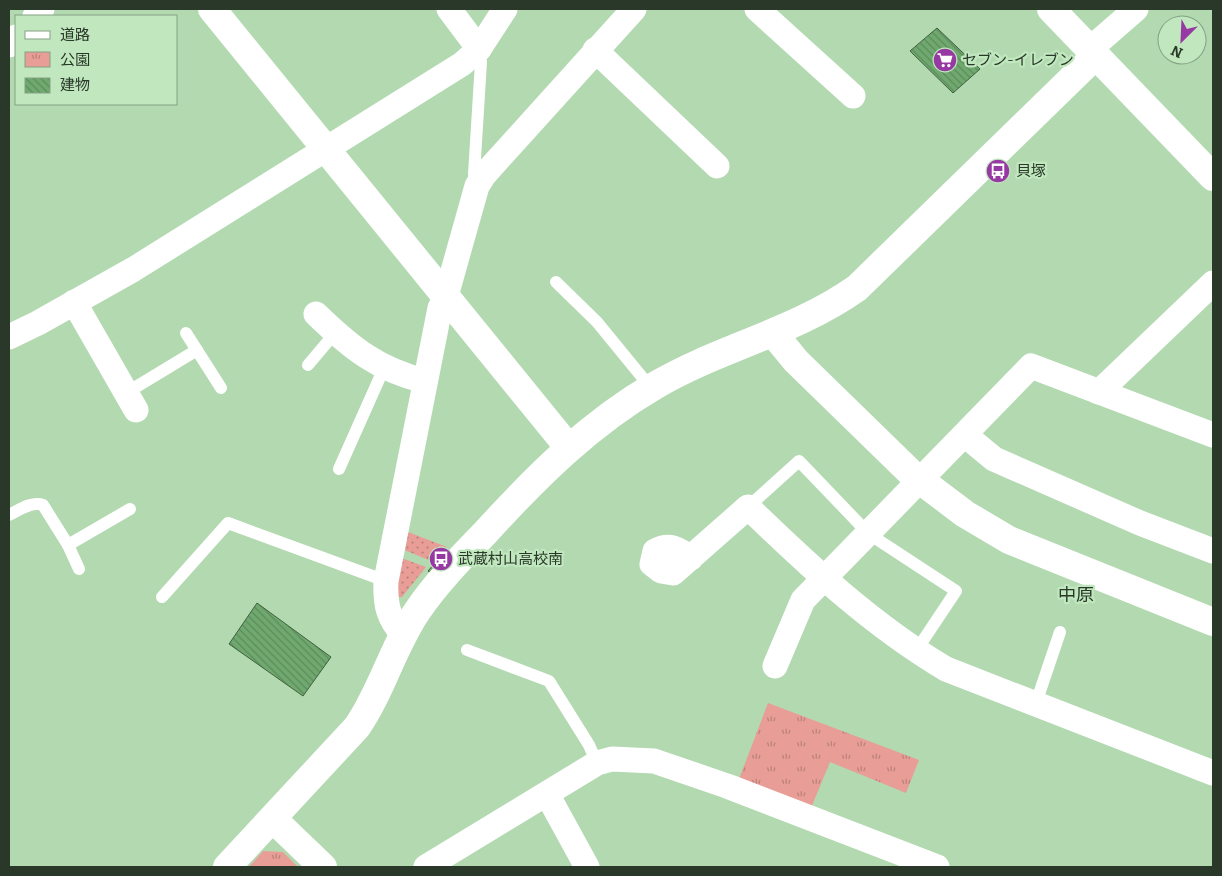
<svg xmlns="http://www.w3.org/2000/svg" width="1222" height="876" font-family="Bitter,'Noto Sans JP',serif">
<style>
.grass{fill:url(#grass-dots)}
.park{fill:url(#park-tufts)}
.building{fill:url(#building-back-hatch);stroke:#3f613e}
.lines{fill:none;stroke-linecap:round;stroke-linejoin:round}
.service{stroke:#fff;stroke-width:12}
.minor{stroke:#fff;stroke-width:25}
.tertiary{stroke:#fff;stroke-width:28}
.labels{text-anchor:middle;stroke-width:4.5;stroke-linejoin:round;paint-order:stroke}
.poi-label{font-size:15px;fill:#293828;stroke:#c0e7be;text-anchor:start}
.quarter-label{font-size:18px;fill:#293828;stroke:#c0e7be}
</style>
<defs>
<pattern id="grass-dots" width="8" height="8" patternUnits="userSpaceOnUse" patternTransform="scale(1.25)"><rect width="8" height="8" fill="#e89d97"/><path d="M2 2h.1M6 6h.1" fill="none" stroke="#bc817b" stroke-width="1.8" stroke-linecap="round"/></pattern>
<pattern id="park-tufts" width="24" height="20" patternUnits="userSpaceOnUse" patternTransform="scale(1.25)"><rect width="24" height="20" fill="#e89d97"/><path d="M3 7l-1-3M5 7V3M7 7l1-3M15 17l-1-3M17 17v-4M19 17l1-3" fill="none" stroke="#bc817b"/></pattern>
<pattern id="building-back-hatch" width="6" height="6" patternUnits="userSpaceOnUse" patternTransform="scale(1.25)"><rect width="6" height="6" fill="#70a96f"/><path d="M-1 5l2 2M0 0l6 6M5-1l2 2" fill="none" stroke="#5c8b5b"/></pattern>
</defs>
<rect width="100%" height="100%" fill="#b3d9b1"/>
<g class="grass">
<path d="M400,529L447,547L440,550L431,561L397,547Z"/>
<path d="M396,556L426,567L402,597H397Z"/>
</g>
<g class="park">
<path d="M768,703L919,760L906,793L830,762L811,808L739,779Z"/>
<path d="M263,851L283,852L298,867H249Z"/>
</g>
<g class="building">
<path d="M937,28L980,69L953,93L910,51Z"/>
<path d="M441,556L444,558L432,574L428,571Z"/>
<path d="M257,603L331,657L303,696L229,644Z"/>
</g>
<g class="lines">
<g class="service">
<path d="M476,183L474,174L481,62L479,49"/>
<path d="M556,282L597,322L651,388"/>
<path d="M186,333L221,388"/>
<path d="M308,365L335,333"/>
<path d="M126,393L197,350"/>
<path d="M339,469L384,368"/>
<path d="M748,507L799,461L869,534L956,591L916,651"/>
<path d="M9,515C19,510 32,501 43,505L68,545L79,569"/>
<path d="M68,545L130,509"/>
<path d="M162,597L228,523L386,581"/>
<path d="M467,650L549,681L589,745L597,763"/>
<path d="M1036,703L1060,632"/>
</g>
<g class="minor">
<path d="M449,9L479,49"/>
<path d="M757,9L853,96"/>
<path d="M35,16L42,9"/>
<path d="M9,45L16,37"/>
<path d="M595,50L717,166"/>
<path d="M1089,50L1136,9"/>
<path d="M74,302L136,410"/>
<path d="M316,314C350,347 378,370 425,381"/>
<path d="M9,337L38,323L134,269L462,64L479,49L505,9"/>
<path d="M1099,392L1213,283"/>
<path d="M965,435L994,459L1140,523L1213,551"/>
<path d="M691,558C678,549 670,543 655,551L652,564L661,571L673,573L748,507C810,567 872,625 946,669L1213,773"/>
<path d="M404,636C388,618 385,605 386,581L440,308L446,296L477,186L484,175L634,9"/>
<path d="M775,666L803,600L1031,366L1213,435"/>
<path d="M547,794L587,867"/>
<path d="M426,867L597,763L612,759L654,761L727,786L937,867"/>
</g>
<g class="tertiary">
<path d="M212,9L569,448"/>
<path d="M1051,9L1213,177"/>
<path d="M773,333L796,361L912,474L965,514L1009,540L1213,622"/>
<path d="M273,819L323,867"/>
<path d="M227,867L357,727C382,691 393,646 418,610C437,582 461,558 485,533C536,477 590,423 656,385C721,347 795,332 857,288L1095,56"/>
</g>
</g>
<defs>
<g id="supermarket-disc" transform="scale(1.25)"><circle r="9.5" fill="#9739a2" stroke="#c0e7be"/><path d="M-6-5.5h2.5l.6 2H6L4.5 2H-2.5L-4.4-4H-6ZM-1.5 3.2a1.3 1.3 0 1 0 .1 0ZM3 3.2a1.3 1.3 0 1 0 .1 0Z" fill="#fff"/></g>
<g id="bus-disc" transform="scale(1.25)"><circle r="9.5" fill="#9739a2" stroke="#c0e7be"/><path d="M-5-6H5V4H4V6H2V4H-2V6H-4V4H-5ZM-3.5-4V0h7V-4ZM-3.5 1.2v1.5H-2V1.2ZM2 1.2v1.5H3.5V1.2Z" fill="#fff"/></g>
</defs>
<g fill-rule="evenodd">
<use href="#supermarket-disc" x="945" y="60"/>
<use href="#bus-disc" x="998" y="171"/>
<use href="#bus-disc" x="441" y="559"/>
</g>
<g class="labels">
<g class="poi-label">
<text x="962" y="65">セブン-イレブン</text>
<text x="1016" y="176">貝塚</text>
<text x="458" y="564">武蔵村山高校南</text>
</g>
<g class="quarter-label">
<text x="1076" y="601">中原</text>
</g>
</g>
<rect width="1222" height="876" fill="none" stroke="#293828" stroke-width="20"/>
<rect x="15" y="15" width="162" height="90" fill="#c0e7be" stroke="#84a182"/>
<rect x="25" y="31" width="25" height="8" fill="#ffffff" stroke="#84a182"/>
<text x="60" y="40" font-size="15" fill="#293828">道路</text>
<rect x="25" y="52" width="25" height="15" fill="url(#park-tufts)" stroke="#84a182"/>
<text x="60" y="65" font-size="15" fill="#293828">公園</text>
<rect x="25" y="78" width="25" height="15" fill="url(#building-back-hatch)" stroke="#84a182"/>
<text x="60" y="90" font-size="15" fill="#293828">建物</text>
<g transform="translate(1182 40) rotate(204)"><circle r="24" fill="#c0e7be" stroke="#84a182"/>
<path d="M0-4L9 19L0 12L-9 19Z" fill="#9739a2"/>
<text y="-8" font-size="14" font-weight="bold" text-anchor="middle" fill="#293828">N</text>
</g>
</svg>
